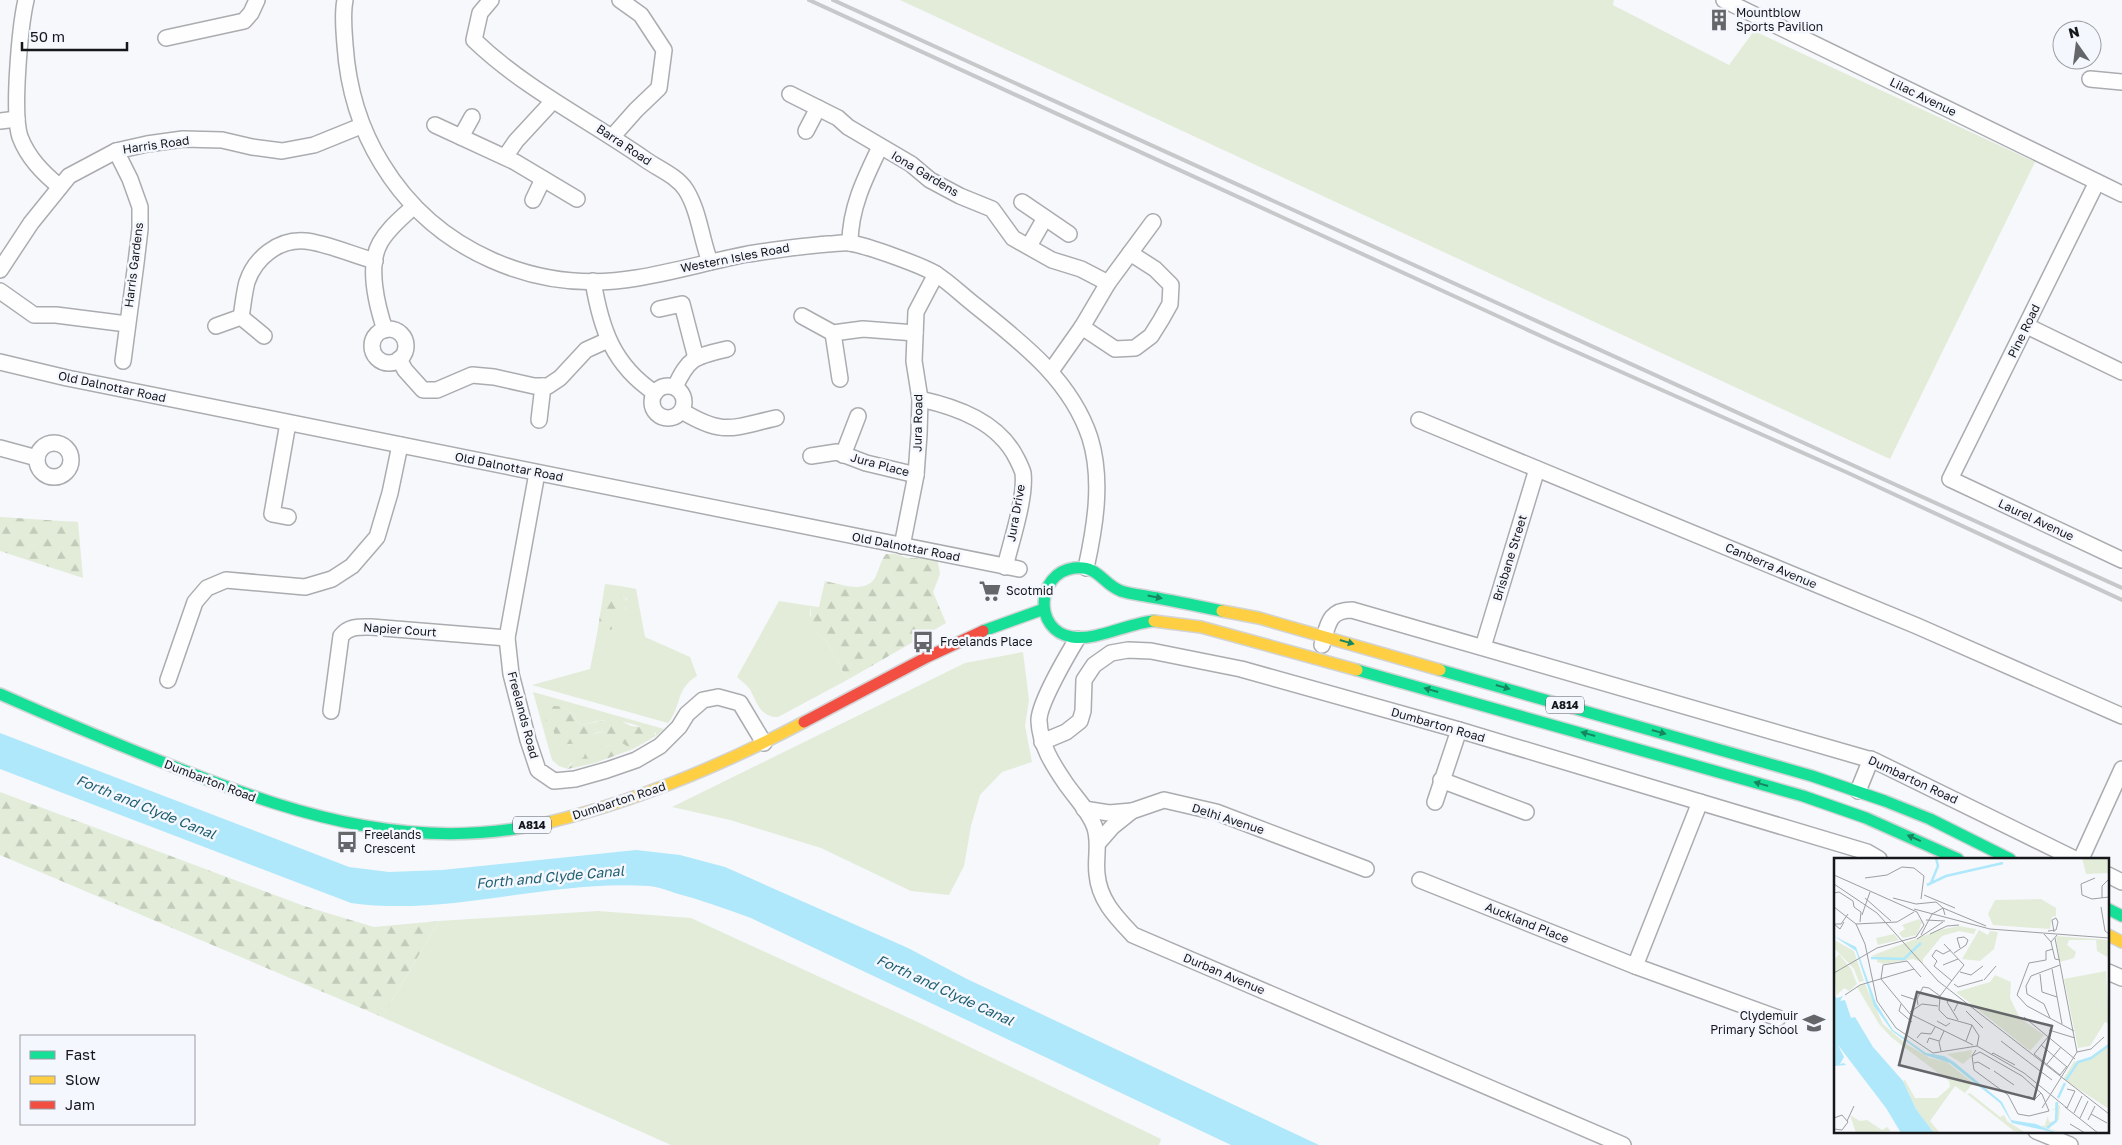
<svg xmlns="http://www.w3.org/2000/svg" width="2122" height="1145" font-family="'Golos Text',sans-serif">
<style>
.green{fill:#e3ecd9}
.forest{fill:url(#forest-firs)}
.water{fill:#afe8fa}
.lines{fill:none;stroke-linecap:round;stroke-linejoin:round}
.street-casing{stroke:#aaacaf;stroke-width:18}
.fast-casing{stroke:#d2d3d5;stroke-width:14}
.slow-casing{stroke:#d2d3d5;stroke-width:14}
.jam-casing{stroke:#d2d3d5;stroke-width:14}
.street{stroke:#fefeff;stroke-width:15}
.fast{stroke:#16e098;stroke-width:11}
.slow{stroke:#ffcf43;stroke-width:11}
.jam{stroke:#f24e42;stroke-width:11}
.rail{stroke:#c7c8c9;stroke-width:4}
.oneway{fill:#168660}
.labels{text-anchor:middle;stroke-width:5;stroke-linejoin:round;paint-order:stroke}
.shield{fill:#f4f7fe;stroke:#585a5f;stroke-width:1}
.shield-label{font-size:11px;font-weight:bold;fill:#15171b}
.poi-label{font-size:12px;fill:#15171b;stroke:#f4f7fe;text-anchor:start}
.street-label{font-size:12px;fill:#15171b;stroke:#f4f7fe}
.water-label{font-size:14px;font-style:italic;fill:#1e5e6f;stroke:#f4f7fe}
.inset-river{fill:none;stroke:#afe8fa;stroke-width:2.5}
.inset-road{fill:none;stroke:#9c9ea2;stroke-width:1}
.view{fill:#64666a;fill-opacity:0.15;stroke:#64666a;stroke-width:2.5}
.inset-edge{fill:none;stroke:#15171b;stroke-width:2.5}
</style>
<defs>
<pattern id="forest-firs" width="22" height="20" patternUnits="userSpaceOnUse" patternTransform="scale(1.25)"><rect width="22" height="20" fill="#e3ecd9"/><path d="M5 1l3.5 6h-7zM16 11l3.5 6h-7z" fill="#c2caba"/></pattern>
</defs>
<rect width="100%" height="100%" fill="#f6f8fc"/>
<g class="green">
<path d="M900,0H1614L1613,5L1729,65L1754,31L2035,162L1890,459Z"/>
<path d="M620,586L636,589L645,637L690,657L697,676C675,689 682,706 668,723L532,685L590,669L597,634C612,634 617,616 626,608L627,599L620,595Z"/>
<path d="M779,601L811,606L810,615L818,634L826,640L842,670L849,679L778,717C759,717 757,701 749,688C746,684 741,681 737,677Z"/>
<path d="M1023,652L1029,700L1025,726L1032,762L1002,772L980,795L971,826L964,866L949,895L911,891L821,848L730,820L672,807L965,663Z"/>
<path d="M533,692L664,729L656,736V733C641,726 615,717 598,721C592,722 588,724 582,725C570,718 575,707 554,707L568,745C573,743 598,732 601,732C612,733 623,745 633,749L625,752C614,739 594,748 583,758C578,763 570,759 568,769L559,766L552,760Z"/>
<path d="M598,911L691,918L922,1024L1161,1139L1159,1145H671L382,1017L439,921Z"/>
</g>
<g class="forest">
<path d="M0,517L78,522L83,578L0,551Z"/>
<path d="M886,554H895L907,558H937L940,574L933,592L946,623L849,679L842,670L826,640L818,634L811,625V606L819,607L825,581C841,584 867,595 876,576C879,569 881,560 886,554Z"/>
<path d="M605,584L620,586V595L626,599L628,604L611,630L608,629L606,636L597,634Z"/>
<path d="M554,706C575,707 570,718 582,725L610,719L621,721L631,726L652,728L656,736L633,749C623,745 612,734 602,732C596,731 593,736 588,738C577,743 565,748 555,740L554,732C547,725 543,719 547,710Z"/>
<path d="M613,745L621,747L625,752L595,763L568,769L573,762L583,758L588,748Z"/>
<path d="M0,792L304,906L374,927L439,921L382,1017L0,855Z"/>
</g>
<path class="water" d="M0,733L349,867L389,872L442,870L636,850L680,855L725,867L908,948L967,979L1319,1145H1231L751,918C726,909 701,900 675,893C667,890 658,887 649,886C549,879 451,917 351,903L0,769Z"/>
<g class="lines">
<g class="street-casing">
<g id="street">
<path d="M26,0C20,26 12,113 20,137C28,158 43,173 60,187"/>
<path d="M345,0C342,15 344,30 345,45C348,89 359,127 382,164C435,251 536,295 637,278C674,272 711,261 748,254C775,250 801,246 828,244C835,244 843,242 850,243C868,246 921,265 936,274C950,283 963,296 976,306C1022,343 1071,380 1090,438C1103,480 1095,527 1086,568"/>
<path d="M491,0L480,13L474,40C525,89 589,120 646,160C659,169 677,176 686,190C699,211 701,238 710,262"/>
<path d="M1724,0L2122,194"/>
<path d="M166,38L244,21L251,13L257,0"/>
<path d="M2090,79L2122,82"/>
<path d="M790,94L838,118L848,127L911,164L930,180L960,196L992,209L1013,238L1052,260L1081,269L1108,283"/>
<path d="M0,121L17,119"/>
<path d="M435,125L515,162L577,199"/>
<path d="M806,131L818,108"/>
<path d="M613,136L636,110L659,88L664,50L641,15L620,0"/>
<path d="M461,137L472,117"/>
<path d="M116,151L130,179L140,207V229L136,263L123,361"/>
<path d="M505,157L516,141L553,101"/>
<path d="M2097,182L1950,479L2122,560"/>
<path d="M533,200L543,179"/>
<path d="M1022,202L1069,234"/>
<path d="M850,243C850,208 865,178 880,147"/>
<path d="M1029,246L1045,218"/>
<path d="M0,270L31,223L69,176L116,151L147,144L183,139L222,140L252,147L282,151L314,145L361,126"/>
<path d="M593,281C601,329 613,365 655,393"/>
<path d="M0,291L34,315H56L127,324"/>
<path d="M659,309L682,304L696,358"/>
<path d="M802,316L833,333L863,329L915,333"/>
<path d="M241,317C243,306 244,293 247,282C255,258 278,239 305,241C323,242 356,256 375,261"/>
<path d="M216,326L241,317L264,336"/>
<path d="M2027,326L2122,372"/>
<path d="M1082,327L1115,349L1135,348L1151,336L1161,320L1170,304L1171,285L1155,269L1130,253"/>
<circle cx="389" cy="346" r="17"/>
<path d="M385,330C377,306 367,266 380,243C388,228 403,217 414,206"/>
<path d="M833,333L840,379"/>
<path d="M399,359L405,370L423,390H437L472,375L494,377L534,386H548L560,378L586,350L608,340"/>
<path d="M0,362L67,378L1019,569"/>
<path d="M1051,371L1082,327L1108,283L1153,222"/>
<circle cx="668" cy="402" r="16"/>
<path d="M675,387C689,357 694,357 727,349"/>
<path d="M920,399C957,407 999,422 1017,459C1019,463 1022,469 1023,473C1026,498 1011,542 1005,567"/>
<path d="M682,411C723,436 732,428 776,418"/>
<path d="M539,420L543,386"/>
<path d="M1419,420L1917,626L2122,716"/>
<path d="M288,423L272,514L288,517"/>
<circle cx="54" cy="460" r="17"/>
<path d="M0,448L37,458"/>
<path d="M843,455L858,416"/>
<path d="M811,456L837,452L866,463L916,475"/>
<path d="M537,473L507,638L511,674L528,740L538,770L554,781L575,779L607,770L636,760L660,746L679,727L687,714L703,700L718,697L740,703L764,743"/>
<path d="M902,546L916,475L919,434L920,399L914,361L916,312L936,274"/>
<path d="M1077,639C1068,654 1038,705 1039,721C1040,745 1053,765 1066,784C1075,797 1090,812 1095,828C1100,844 1095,858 1097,874C1099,900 1116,917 1133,935L1623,1145"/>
<path d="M1322,645C1328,625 1328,610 1352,610L1875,761L2075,859"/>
<path d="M1483,647L1537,469"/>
<path d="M168,680L195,602L207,588L226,580L305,587L332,579L352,566L377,537L390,493L400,445"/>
<path d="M331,711L341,636C349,626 359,627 371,627L507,638"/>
<path d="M1042,742L1066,732L1080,721L1083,711L1084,680L1094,665L1111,653L1128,650L1151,651L1241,669L1459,730L1867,852L1879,859"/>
<path d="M1441,780L1526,812"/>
<path d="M1858,791L1871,759"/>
<path d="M1435,802L1459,730"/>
<path d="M1084,809L1109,813L1132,811"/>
<path d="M1098,843L1112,827L1132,811L1164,800L1216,812L1366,869"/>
<path d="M2081,859L2122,769"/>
<path d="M2108,875L2122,882"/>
<path d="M1420,880L1635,966L1778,1018"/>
<path d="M1635,966L1700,802"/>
<path d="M2108,972L2122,978"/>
<path d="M2036,1131L2070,1145"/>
</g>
</g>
<g class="fast-casing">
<g id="fast">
<path d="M1154,621C1128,623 1097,641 1072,637C1033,631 1036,573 1074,568C1099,565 1102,584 1121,591C1130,594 1141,595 1151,597C1174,601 1198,606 1222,611"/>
<path d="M983,631L1044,609"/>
<path d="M1357,670L1803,796L1866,818L1958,859"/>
<path d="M1440,670L1812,776L1885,801L1930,819L2010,859"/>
<path d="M0,694C61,721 123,747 185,771C305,818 421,853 550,822"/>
<path d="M2108,909L2122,916"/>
</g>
</g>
<g class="slow-casing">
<g id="slow">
<path d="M1222,611L1259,618L1440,670"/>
<path d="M1154,621L1201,627L1357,670"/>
<path d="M550,822C640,800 723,765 804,722"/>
<path d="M2108,935L2122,942"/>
</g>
</g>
<g class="jam-casing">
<path id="jam" d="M804,722L927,657L983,631"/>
</g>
<use href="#street" class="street"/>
<use href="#fast" class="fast"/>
<use href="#slow" class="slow"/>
<use href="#jam" class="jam"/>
<g class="rail">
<path d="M809,0L1554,342L1846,472L2122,600"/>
<path d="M833,0L2122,588"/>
</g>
</g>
<defs><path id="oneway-solid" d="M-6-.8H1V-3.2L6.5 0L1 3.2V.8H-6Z" transform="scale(1.25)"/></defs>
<g class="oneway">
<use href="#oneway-solid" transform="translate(1155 597) rotate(11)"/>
<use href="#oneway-solid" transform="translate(1347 642) rotate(16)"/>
<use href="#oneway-solid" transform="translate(1503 687) rotate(16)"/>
<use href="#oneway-solid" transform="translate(1431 690) rotate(-164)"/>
<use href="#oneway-solid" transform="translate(1659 732) rotate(16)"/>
<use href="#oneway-solid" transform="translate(1588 734) rotate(-164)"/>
<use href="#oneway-solid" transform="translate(1761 784) rotate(-164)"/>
<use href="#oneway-solid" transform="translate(1914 838) rotate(-156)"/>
</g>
<defs>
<g id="building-bare" transform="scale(1.725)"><path d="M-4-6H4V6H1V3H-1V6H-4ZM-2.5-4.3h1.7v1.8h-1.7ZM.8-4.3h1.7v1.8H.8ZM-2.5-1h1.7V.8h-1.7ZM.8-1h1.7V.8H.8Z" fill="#64666a" stroke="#f4f7fe" stroke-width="2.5" paint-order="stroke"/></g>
<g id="supermarket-bare" transform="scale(1.725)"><path d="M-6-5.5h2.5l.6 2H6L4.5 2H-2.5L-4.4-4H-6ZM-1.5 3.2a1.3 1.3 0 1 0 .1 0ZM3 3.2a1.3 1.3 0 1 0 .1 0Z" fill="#64666a" stroke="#f4f7fe" stroke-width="2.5" paint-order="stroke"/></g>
<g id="bus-bare" transform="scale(1.725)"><path d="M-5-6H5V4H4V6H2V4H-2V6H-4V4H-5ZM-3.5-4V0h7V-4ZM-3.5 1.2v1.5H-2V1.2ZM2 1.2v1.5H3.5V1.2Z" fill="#64666a" stroke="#f4f7fe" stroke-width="2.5" paint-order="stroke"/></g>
<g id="school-bare" transform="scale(1.725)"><path d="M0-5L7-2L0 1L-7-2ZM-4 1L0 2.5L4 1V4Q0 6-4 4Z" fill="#64666a" stroke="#f4f7fe" stroke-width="2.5" paint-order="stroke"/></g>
</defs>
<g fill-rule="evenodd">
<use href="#building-bare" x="1719" y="20"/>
<use href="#supermarket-bare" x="990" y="591"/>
<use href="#bus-bare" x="923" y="642"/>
<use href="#bus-bare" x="347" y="842"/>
<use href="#school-bare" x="1814" y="1023"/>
</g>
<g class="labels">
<g class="shield">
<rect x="1546" y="696.5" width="38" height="17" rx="4"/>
<rect x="513" y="816.5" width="38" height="17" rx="4"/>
</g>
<g class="shield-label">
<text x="1565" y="709">A814</text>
<text x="532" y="829">A814</text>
</g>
<g class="poi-label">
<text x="1736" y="17">Mountblow<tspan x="1736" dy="14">Sports Pavilion</tspan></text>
<text x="1006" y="595">Scotmid</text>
<text x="940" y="646">Freelands Place</text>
<text x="364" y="839">Freelands<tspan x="364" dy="14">Crescent</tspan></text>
<text x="1798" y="1020" text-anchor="end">Clydemuir<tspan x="1798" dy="14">Primary School</tspan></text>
</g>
<g class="street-label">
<text transform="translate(1923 97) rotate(26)" y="4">Lilac Avenue</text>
<text transform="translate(156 145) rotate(-8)" y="4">Harris Road</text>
<text transform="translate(624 145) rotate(34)" y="4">Barra Road</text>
<text transform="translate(925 174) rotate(31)" y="4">Iona Gardens</text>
<text transform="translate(735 258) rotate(-11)" y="4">Western Isles Road</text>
<text transform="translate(134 265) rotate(-83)" y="4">Harris Gardens</text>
<text transform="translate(2024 331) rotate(-64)" y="4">Pine Road</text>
<text transform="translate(112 387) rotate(12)" y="4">Old Dalnottar Road</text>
<text transform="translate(918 423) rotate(-89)" y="4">Jura Road</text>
<text transform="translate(880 465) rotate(15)" y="4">Jura Place</text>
<text transform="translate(509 467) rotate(11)" y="4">Old Dalnottar Road</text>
<text transform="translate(1016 513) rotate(-80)" y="4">Jura Drive</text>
<text transform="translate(2036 520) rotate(25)" y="4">Laurel Avenue</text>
<text transform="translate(906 547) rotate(11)" y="4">Old Dalnottar Road</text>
<text transform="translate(1510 558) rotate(-73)" y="4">Brisbane Street</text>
<text transform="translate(1771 566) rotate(23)" y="4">Canberra Avenue</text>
<text transform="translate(400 630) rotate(4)" y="4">Napier Court</text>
<text transform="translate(523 715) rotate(75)" y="4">Freelands Road</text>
<text transform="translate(1438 725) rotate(16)" y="4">Dumbarton Road</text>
<text transform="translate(1913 780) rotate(25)" y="4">Dumbarton Road</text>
<text transform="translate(210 781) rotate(21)" y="4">Dumbarton Road</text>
<text transform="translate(619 801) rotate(-18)" y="4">Dumbarton Road</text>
<text transform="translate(1228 819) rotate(18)" y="4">Delhi Avenue</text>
<text transform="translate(1527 923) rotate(22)" y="4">Auckland Place</text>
<text transform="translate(1224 974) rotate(23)" y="4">Durban Avenue</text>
</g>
<g class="water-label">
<text transform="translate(146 807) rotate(22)" y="5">Forth and Clyde Canal</text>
<text transform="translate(550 877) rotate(-5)" y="5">Forth and Clyde Canal</text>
<text transform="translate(945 990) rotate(25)" y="5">Forth and Clyde Canal</text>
</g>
</g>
<g transform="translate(1834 858)">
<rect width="275" height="275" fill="#f6f8fc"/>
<path d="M85,61L88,64L83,77L69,80L65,75L71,71L68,67ZM272,113L275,166L271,164L256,188L244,190L230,121ZM161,117L177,124L176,140L186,160L210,177L196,193L122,134L156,124ZM275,187V251L229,221L240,204L257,199ZM138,192L137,199L129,206L113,196ZM96,200L113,204L139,225L131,235L121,228L96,263L106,275H100L82,251L69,223L71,222L81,240H103L116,229L115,223L91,205Z" fill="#e3ecd9"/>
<path d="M248,0H275V15L252,16ZM125,68L142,71L140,76L125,73L108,78L89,101V105L79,101L50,106L43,104V99L37,98L105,72ZM60,76L65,82L44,87L42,80ZM222,78L275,82V100L263,93L262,82H235L233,87L242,94L240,100L226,104ZM0,82L20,93L30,123L25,124L20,111L0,90ZM5,96L17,111L23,126L15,133L10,130L2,138L0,102ZM31,126L49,166L72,186L96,200L91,205L57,179L45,166L23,129ZM136,235L166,259L170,257L173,263L192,275L180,273L133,236ZM221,244L226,248L225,261L215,270L227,275L207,268L213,267L211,266L214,258L215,264L221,263L222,252H216L221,251ZM16,257L26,263L33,262L48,272L53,269L57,273L22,275Z" fill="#e3ecd9"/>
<path d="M207,41L222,50V58L218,59L216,71L159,67L154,56L161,42ZM145,72L154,77L156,73L164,74L160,91L146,103L128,101Z" fill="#e3ecd9"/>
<path d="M0,78L22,89L42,145L59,172L92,195L110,198L120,204L168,244L177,262L202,266L223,275L178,265L166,245L116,205L91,197L58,173L40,148L22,93ZM0,137L3,140L9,138L6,143L11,142L17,160L21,159L39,189L69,223L82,251L100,275H67L52,250L4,187L10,199L6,206L10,205L12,207L0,208Z" fill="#afe8fa"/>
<path class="inset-river" d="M97,25L104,8L102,0M93,27L112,18L169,5M37,100L70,101L87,85M232,222L244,204L257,200L275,187M224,240L231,225M213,270L222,263L223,244"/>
<path class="inset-road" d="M0,17L83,54L90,67L82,79L43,90L0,115M31,20L53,17L68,9L80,10L90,18L87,41M261,20L247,26L248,37L258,41L275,39M0,26L43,55L104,123L275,256M0,35L5,34L19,43L20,49L27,54L26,64M90,37L121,50M31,40L57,63M59,40L82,46L102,44L109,50L111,57M268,40V28L275,21M0,49L22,66L31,86L43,143L62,170L99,195L143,188L190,215L233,250M267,49L271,73L275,76M80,51L156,71L275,80M28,57L36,34M92,62L111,63M0,66H7L14,56M0,66L6,71L10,64M22,66L63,64L80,54M214,73L222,72L224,64M220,74L218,62L222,60L224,64M96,76L113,68L125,67M210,76L217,84L223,77M87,77L98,56L109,50L152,68M83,81L109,64M217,84L221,101L226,102M110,86L130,107L106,138L105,152L113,160L138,167L145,178L143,188M219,91L212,93V102L195,105L183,137L193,148L240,173M117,92L109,96L102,92L98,98L103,103L100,108L118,123M120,95L132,87L134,82L130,79L123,80L126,90M109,107L124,101M218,111L228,166M126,114L137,117L149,108M206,116L208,134L223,139M47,121L76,156L139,187M47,121L49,107L73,103L87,119M150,122L162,108M120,126L124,129L149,122M11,137L26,127L80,111M67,137L82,142M67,146L65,153L78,164M84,147L83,141L89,129L95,130L106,138M120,153L124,145L115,141L113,144L124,162M132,153L149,170M76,154L88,146L104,148M190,159L241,201M216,160L210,146L193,136L192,128L197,118L226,107M103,163L112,168L116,165M215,172L241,180M214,179L200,196L226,217L233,208M83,180L87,175L97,176L101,169M132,183L138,167M167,183L218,222M93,185L95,180L105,183M207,187L233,209M107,193L105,184L110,173M243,194L257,191L270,179M157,197L159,195L181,207M138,198L146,194L188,218L208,236L215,253L195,258L184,256L174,237L140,212L138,198L142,192M140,205L144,204L156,211M213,206L227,189M160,213L180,227M194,238L200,242L207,235M231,249L264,275M208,250L243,194L221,80M233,250L241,233L233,231M240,255L248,238M257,256L273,265M0,260L8,257L14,264L8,272L0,271M246,260L254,243M254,262L261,248M13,263L20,248M236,266L251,275"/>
<path class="view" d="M83,134L218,168L200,241L65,207Z"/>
<rect width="275" height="275" class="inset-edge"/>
</g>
<rect x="20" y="1035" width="175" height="90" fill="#f4f7fe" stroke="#9b9da3"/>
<rect x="30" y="1051" width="25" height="8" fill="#16e098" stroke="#9b9da3"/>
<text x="65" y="1060" font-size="15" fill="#15171b">Fast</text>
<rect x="30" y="1076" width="25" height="8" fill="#ffcf43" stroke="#9b9da3"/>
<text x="65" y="1085" font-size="15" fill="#15171b">Slow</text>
<rect x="30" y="1101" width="25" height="8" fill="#f24e42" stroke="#9b9da3"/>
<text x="65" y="1110" font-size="15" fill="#15171b">Jam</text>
<g transform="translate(2077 45) rotate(346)"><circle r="24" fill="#f4f7fe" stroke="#9b9da3"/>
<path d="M0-4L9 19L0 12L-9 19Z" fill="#64666a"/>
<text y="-8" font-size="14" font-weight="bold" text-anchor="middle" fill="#15171b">N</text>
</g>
<path d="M22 42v8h105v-8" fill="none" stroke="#15171b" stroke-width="2.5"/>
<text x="30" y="42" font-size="15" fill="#15171b" stroke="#f4f7fe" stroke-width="4" paint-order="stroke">50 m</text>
</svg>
